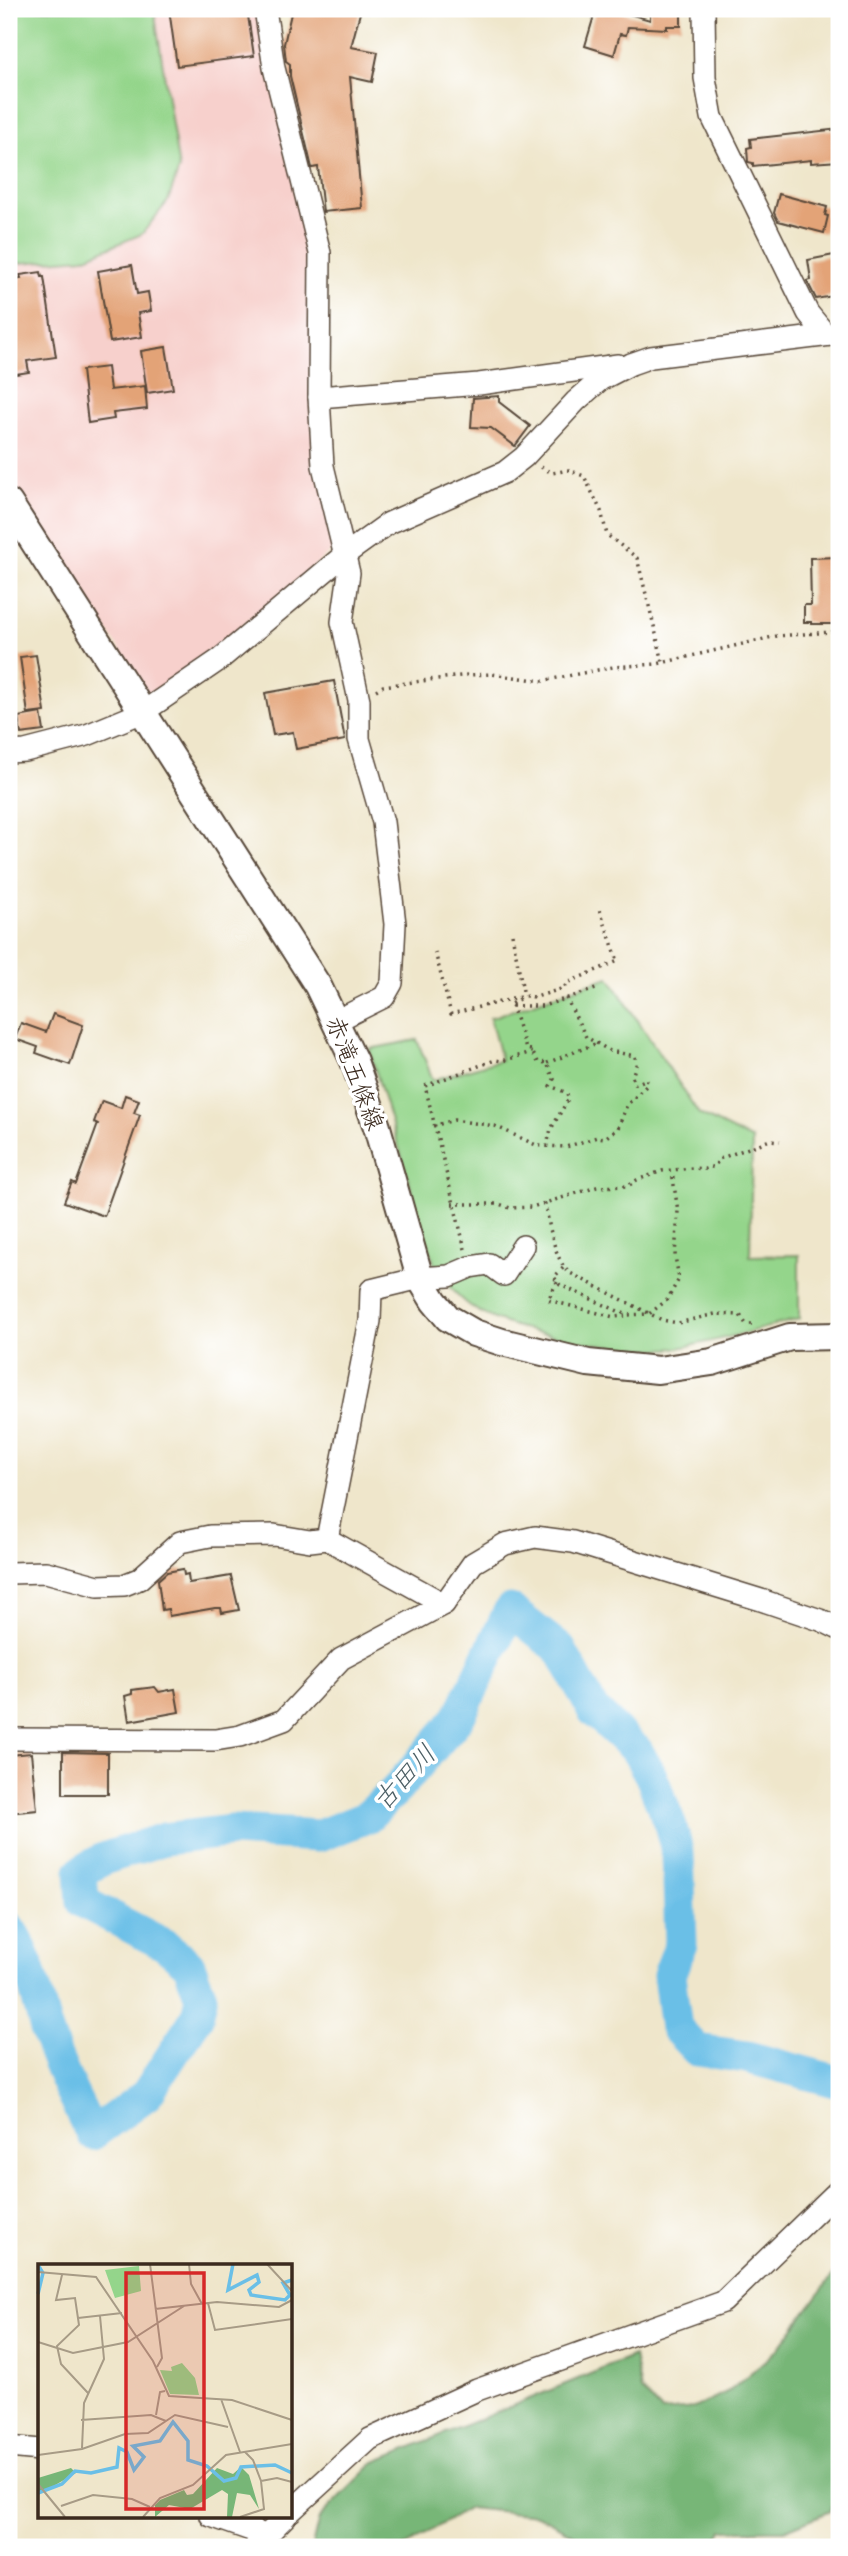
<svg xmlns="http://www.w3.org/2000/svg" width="848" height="2556" font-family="'Indie Flower','Klee One',sans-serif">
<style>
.built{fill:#f7d0cc}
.green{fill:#94d58b;stroke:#688054;stroke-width:2}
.forest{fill:#77b677;stroke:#59704a;stroke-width:2}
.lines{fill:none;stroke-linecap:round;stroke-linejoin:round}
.river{stroke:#6abfe7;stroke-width:33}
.building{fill:#e3a377}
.minor-casing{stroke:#564638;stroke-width:24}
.major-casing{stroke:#564638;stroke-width:30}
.path{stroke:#564638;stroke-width:3.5;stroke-dasharray:2 5;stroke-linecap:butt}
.minor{stroke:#fff;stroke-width:21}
.major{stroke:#fff;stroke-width:26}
.labels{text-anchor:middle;stroke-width:7;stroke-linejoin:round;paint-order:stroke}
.street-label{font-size:24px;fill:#3b2a1e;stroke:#fff}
.water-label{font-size:26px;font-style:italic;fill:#4b5e64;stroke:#fff}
.inset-river{fill:none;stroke:#6abfe7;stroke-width:3.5}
.inset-road{fill:none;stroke:#a79b86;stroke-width:2}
.view{fill:#d62828;fill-opacity:0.15;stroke:#d62828;stroke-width:3.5}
.inset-edge{fill:none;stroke:#3b2a1e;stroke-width:3.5}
</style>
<rect width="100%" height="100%" fill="#fff"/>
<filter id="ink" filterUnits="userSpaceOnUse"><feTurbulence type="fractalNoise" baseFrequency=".0143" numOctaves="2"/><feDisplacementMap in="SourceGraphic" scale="14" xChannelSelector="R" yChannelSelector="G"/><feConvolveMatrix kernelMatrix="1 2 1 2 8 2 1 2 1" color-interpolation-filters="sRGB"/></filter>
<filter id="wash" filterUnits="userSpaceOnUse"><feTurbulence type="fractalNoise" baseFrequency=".00686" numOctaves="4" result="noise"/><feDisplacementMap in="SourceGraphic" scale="28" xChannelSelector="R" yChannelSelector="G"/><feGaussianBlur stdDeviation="1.57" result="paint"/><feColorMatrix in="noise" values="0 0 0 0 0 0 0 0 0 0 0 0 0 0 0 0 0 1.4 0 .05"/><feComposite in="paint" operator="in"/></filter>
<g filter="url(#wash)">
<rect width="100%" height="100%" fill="#efe6cb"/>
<path class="built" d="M9,9H257L311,240L334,549L226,639L149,695L9,477Z"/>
<g class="green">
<path d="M9,9H154L179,169L168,201L142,234L84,258L9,264Z"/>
<path d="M609,977L699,1114L752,1140L750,1256L799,1255V1319C759,1329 718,1341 678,1348C635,1354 515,1334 478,1311C461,1301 449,1286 436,1270L369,1049L417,1040L433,1080L501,1060L490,1018Z"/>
</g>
<path class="forest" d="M839,2267V2482L831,2511L784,2530H723L711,2547H598L537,2515L469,2508L404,2547H312L319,2518L375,2462L634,2356L641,2391L662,2411L694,2408L731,2390L778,2349Z"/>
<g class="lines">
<path class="river" d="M9,1928C30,1957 36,1996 46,2029C58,2066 75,2100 92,2134L146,2095L197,2017L201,1997L189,1965L165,1945L83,1902L81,1872L103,1859L164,1839L233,1831L319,1836L367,1817L397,1789L459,1717L510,1610L560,1649L593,1710L637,1751L651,1776L670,1824L678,1854L679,1881L681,1944L669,1975L676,2028L697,2050L747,2057L839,2082"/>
</g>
<g id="blocks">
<g class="building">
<path d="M169,9H247L254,56L177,66Z"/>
<path d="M292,9H361L351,47L378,52L372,82L350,77L362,208L323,212L318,167L312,168L290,76V64L286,61L284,44Z"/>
<path d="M596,9H611L650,20V9H681V26H667V29L628,27L626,35L620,34L614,55L585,46Z"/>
<path d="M839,129V161L811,163V160L753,166V163L748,162L747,148L751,147L750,139Z"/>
<path d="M779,194L827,207L825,215L828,216L824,233L778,221L774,213Z"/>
<path d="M839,254V295L816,299L807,281L811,280L808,260Z"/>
<path d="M132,265L137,294L148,292L151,311L138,313L142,337L110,342L98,271Z"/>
<path d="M41,272L42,277H44L56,357L27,361L29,372L9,375V280L21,278L20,275Z"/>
<path d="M166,347L173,389L147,393L141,351Z"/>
<path d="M107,367L110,390L145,386L147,409L113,413L114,419L88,423L82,370Z"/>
<path d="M499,396V402L530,426L515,446L491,428L471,427L473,398Z"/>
<path d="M839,557V624H811V622H804V605H811L810,558Z"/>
<path d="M36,655L45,712L28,714L20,657Z"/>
<path d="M334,681L345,740L296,749L293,732L273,735L265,693Z"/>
<path d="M41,713L44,731L21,734L18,717Z"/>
<path d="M53,1014L83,1025L70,1065L36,1053L38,1047L15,1039L21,1023L46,1032Z"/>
<path d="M125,1095L139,1100L134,1113L140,1115L104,1216L64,1202L72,1182L76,1184L98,1124L94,1122L102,1101L121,1108Z"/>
<path d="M183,1569L184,1575L188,1574L189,1583L231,1576L239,1610L222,1613L221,1608H215L169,1616L168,1609L162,1610L158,1580L167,1572Z"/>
<path d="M155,1687L159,1692L175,1689L179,1712L129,1721L125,1696L132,1694V1690Z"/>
<path d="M63,1752L108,1753V1794H63Z"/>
<path d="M31,1753L37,1810L9,1813V1755Z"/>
</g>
</g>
</g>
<g filter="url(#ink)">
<use href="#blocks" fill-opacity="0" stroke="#564638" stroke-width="2"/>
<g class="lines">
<g class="minor-casing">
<g id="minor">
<path d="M265,9L274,68L320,253L319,397L323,466L349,573L342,622L359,700V739L383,822L395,924L392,983L384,997L336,1021"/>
<path d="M704,9L705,78L712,117L808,313L826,335"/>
<path d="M319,397L479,384L618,365"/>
<path d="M9,752L25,751L87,735L143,712L219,660L343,556L389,523L505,472L524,457L576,401L600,380L631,364L651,357L839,334"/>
<path d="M327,1539L370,1321L371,1290L420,1278L449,1276L470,1267L489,1264L504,1275L523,1246"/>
<path d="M9,1573L46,1572L98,1586L124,1585L139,1579L180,1542L210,1536L274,1535L310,1541L327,1539L444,1604"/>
<path d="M9,1739L215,1740L240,1736L284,1720L341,1659L444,1604L473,1563L505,1544L535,1537L573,1542L761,1600L823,1621L839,1629"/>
<path d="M9,2447L40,2450"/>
<path d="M290,2512L370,2439L477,2390L723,2302L839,2190"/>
<path d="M211,2516L265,2535"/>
<path d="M255,2547L286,2516"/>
</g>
</g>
<g class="major-casing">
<path id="major" d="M9,503L318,986L354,1061L377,1127L420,1278L434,1301L448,1318L474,1333L502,1342L588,1363L658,1370L712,1362L790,1337L839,1336"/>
</g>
<g class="path">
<path d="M541,467L552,473L569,470L584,476L601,511L607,535L637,558L663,662"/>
<path d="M376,690L383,686L468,675L492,674L542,681L613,667L657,664L777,636L831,632L839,634"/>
<path d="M512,934L524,996"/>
<path d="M435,952L451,1014L524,996L536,997L564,988L567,983L618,961L599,907"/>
<path d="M519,999L509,1005L512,1006L526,1049L531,1050L538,1062L547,1063L554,1079L550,1086L565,1092L569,1098L551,1129L547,1145"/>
<path d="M512,1006H543L599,988"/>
<path d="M547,1063L597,1043"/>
<path d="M433,1126L454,1120L495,1126L538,1146L566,1147L597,1137L605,1138L618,1128L627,1105L646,1086L647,1079L635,1084L632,1077L636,1065L635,1056L610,1051L586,1037L566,998"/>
<path d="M545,1203C548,1220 555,1263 570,1273L662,1320L678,1323L715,1314L740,1315L746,1324H756"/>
<path d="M452,1204H499L510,1208L532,1207L597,1187L628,1186L637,1180L662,1171L692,1168L705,1169L715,1166L719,1159L770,1140L780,1141"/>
<path d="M465,1249L425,1086L495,1060L502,1061L532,1052"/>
<path d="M563,1268L554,1277L560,1285L627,1315L649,1314L667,1300L679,1279L675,1256L678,1211L672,1172"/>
<path d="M557,1282L548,1300L614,1317L625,1316"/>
</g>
<use href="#minor" class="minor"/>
<use href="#major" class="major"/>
</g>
</g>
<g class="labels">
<g class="street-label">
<text transform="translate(355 1073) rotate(69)" y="8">赤滝五條線</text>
</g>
<g class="water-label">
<text transform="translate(404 1777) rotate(-47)" y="9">古田川</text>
</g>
</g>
<g transform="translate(38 2264)">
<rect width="254" height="254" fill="#efe6cb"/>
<path d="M101,2L103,27L77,34L67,6ZM144,99L157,114L161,131L132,130L122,106L134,107L133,103Z" fill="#94d58b"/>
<path d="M203,203L211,211L221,245L212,231L199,229L194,253H189L190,230L184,226L152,245L131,241L117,253V241L122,236L146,226L149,231L155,230L179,204L195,210ZM33,204L38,209L0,231V214Z" fill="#77b677"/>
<path class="inset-river" d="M195,0L190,26L219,11L221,18L211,26L213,31L247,36L252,31L245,19L254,16M0,1L5,9L0,30M0,229L24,220L37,207L53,209L79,203L81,184L89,188L96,206L106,193L95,182L122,177L135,158L150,177V196L169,202L186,217L198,214L203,203L237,201L254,209"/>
<path class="inset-road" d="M112,0L124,94L119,103M151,0L153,20L164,40M229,0L254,27M0,8L58,13L115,97L131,132L194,136L254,156M24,11L18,36L37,34L41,61L19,82L23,100L50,129M170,39L177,66L254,55M117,45L179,38L241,43L254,36M40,54L84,49M0,78L35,89L90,78L146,42M183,135L202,188M118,151L122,128L127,127M43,156L113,151L128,157M44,184L46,139L66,95L62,52M0,191L44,185L87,170L110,169L137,151L190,163M223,217L239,214L254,218M0,220L27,253M23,242L55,231L94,235L112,243M105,253L122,234L155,221L188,191L254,180M202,253L226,245L223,217L215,196L207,188"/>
<path class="view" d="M88,9H166V245H88Z"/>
<rect width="254" height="254" class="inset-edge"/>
</g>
<rect width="848" height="2556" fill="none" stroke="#fff" stroke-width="35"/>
</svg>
